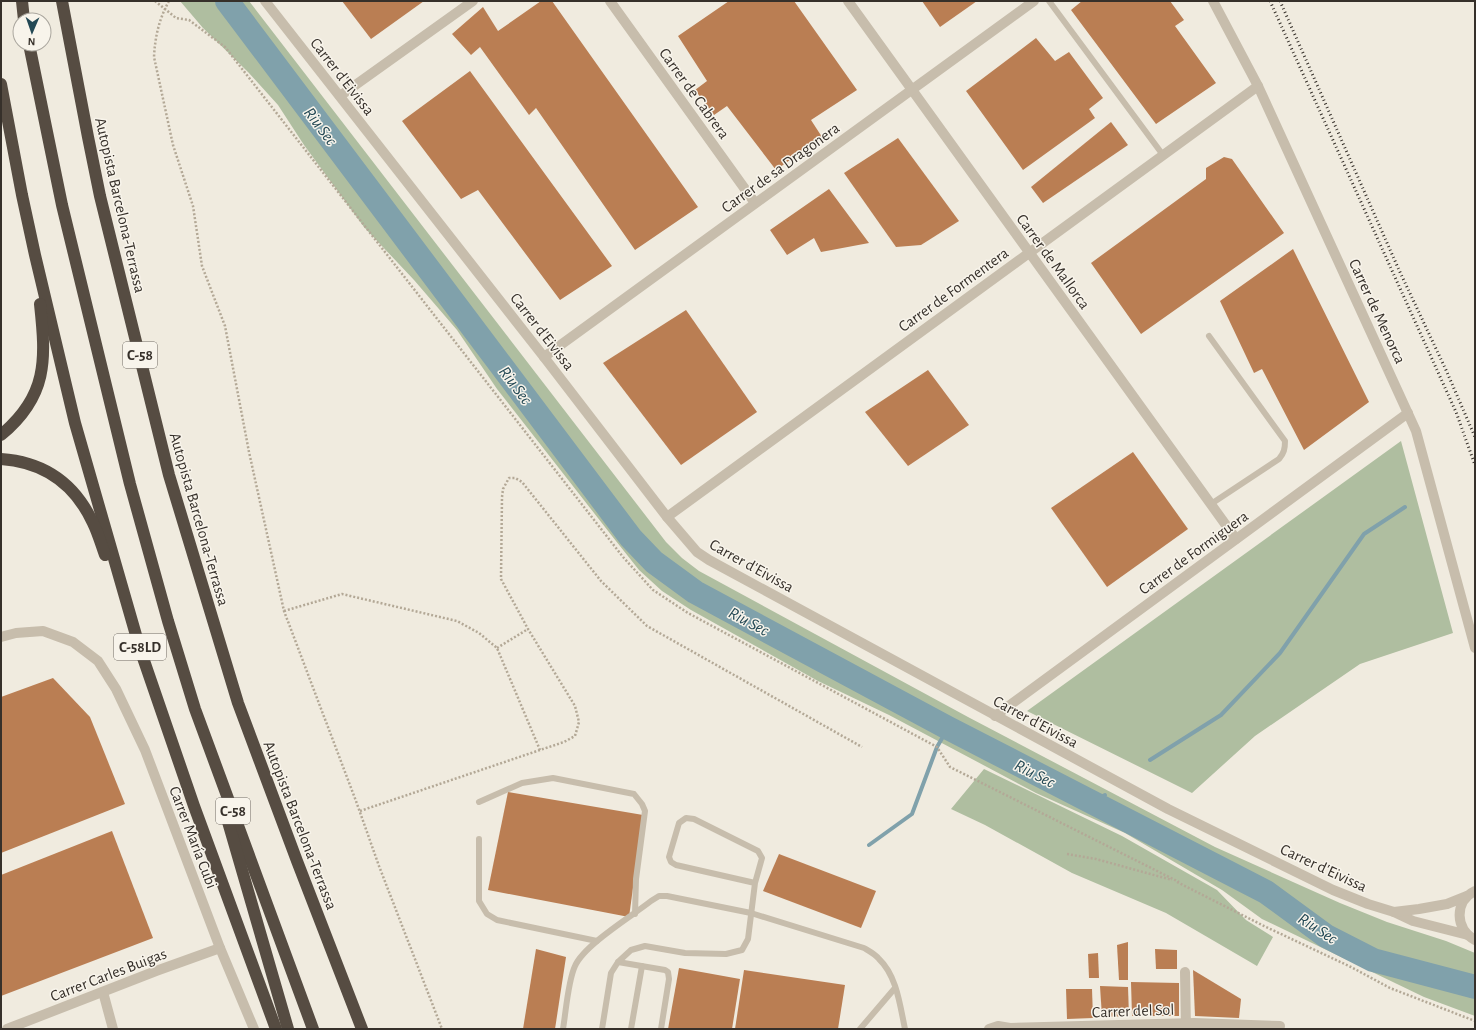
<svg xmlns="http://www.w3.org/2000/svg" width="1476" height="1030" font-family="'Alegreya Sans',sans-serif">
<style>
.green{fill:#afbea0}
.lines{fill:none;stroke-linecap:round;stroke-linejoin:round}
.stream{stroke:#80a1ab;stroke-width:4}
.river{stroke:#80a1ab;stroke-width:24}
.building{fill:#ba7e53}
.path{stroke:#b3a896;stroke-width:2.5;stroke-dasharray:2 2;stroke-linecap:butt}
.lane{stroke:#c7bdac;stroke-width:6}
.street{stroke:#c7bdac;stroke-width:10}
.highway{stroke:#564c42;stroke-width:12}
.rail{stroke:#36302a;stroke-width:3;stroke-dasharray:1 3;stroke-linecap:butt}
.labels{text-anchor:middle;stroke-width:3;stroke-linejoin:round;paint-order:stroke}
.shield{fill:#f8f4eb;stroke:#706b64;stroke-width:1}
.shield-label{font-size:15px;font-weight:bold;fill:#36302a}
.street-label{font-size:16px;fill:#36302a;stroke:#f8f4eb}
.water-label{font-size:17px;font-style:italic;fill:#234854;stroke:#f8f4eb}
</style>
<rect width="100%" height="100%" fill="#f0ebdf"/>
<g class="green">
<path d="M180,1H249L666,542L682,558L699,571L968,717L1215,847L1340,903L1387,922L1446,941L1475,953V1016L1424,997L1262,919L1222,890L1125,833L1036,793L889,715L818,681L691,610L662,591L639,570L612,536L497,389L457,330L414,280L364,227L304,145L278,105L248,72L203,28Z"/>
<path d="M1401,441L1453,633L1360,664L1255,736L1192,793L1027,711Z"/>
<path d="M984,769L1122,836L1217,890L1246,920L1273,937L1257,966L1166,913L1072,873L985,825L951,809Z"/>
</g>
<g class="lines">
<g class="stream">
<path d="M1150,760L1221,715L1280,653L1364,534L1405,507"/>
<path d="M1092,803L1105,795"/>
<path d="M869,845L912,814L937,747L948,728"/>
</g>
<path class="river" d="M227,1L631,538L654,562L695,592L948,728L1266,892L1326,936L1373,960L1475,987"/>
</g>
<g class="building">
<path d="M342,1H424L371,39Z"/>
<path d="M541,1H552L698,207L635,250L536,108L529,115L480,47L471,55L452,34L483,7L498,31Z"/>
<path d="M729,1H794L857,90L811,120L822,137L776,170L727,106L714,115L695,90L707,81L678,36Z"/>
<path d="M922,1H977L940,27Z"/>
<path d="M1082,1H1170L1184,20L1175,26L1216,83L1156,124L1071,10Z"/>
<path d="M1036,38L1055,61L1069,52L1103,98L1089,109L1095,118L1023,170L966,91Z"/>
<path d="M470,71L612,266L560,300L478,190L461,199L402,121Z"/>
<path d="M1111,122L1128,145L1043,203L1031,187Z"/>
<path d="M898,138L959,221L921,245L896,247L844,173Z"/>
<path d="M1224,157L1232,159L1284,233L1141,334L1091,263L1206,179V168Z"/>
<path d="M829,189L869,243L821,252L814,238L787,255L770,230Z"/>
<path d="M1293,249L1369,402L1304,450L1262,369L1254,373L1220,301Z"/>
<path d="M686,310L757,412L681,465L603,363Z"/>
<path d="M928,370L969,425L908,466L865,412Z"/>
<path d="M1133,452L1188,529L1107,587L1051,508Z"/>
<path d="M53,678L90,717L125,804L1,853V697Z"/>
<path d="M508,792L643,815L629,917L488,890Z"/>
<path d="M112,831L153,938L1,996V875Z"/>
<path d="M779,854L876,891L861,928L763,891Z"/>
<path d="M1128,942V980H1119L1117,945Z"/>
<path d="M536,949L566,957L555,1029H523Z"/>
<path d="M1155,949L1177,950V969H1156Z"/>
<path d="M1098,953L1099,978H1089L1088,954Z"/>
<path d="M679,968L740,979L732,1029H668Z"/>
<path d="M744,970L845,985L838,1029H735Z"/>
<path d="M1193,970L1241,999L1239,1018L1195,1016Z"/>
<path d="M1131,982L1179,983V1016H1132Z"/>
<path d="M1100,986L1128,987L1129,1016L1102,1017Z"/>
<path d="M1066,989H1092L1093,1018L1067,1019Z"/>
</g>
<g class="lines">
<g class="path">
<path d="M155,1L176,18L189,20L225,47L623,557L653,590L688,613L937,747L950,767L1179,882"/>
<path d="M169,1C159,19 155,37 154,57L173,145L193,206L202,266L225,326L249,452L284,611L356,801L379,866L442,1029"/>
<path d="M284,611L342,594L457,621L479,633L497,648L540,750"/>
<path d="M497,648L528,629"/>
<path d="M360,811L540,750L564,742L575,736L579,722L575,706L528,629L501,579L502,497L503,489L509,478H515L522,482L601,581L647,626L862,747"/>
<path d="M1067,854L1096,859L1172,880"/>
<path d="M1177,882L1264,926L1351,967L1390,988L1475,1021"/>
</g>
<g class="lane">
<path d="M1049,1L1163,155"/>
<path d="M1209,336L1285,441C1285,449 1284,453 1279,459L1211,504"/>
<path d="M479,802L522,783L553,778L634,794L642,804L645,811L636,879L635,914"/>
<path d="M479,839V901L487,914L497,920L597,941"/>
<path d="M618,962L665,970L668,972L669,979L661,1029"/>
<path d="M563,1029C566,1011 568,981 575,966C584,945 632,916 651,901L659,896H667L751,913L864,948C869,951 875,954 879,959C897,976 900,1006 905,1029"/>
<path d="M602,1029L611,973L618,962L631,950L645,946L685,953L726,954L742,950L748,939L755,883L762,858L758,851L694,819L686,818L679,823L669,857L671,862L676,865L755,883"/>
<path d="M631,1029L642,966"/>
<path d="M860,1029L895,988"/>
</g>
<g class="street">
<path d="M265,1L544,357L667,517L697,552L709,560L1168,809L1333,890L1368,904L1394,912L1413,921L1468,935"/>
<path d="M610,1L755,203"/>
<path d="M848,1L1236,539"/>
<path d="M1213,1L1258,86L1416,431L1475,648"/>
<path d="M340,96L473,1"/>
<path d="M544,357L1034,1"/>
<path d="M667,517L1258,86"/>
<path d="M1,637L16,633L43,631L73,642L98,661L116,689L145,750L220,948L254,1029"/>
<path d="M995,716L1408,413"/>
<path d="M1475,891C1454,901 1455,930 1475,940"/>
<path d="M1394,912L1419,909L1447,904L1467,896"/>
<path d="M1185,972L1186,1029"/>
<path d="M103,992L113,1029"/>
<path d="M7,1029L156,971L220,948"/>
<path d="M989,1029L998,1026L1010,1028L1194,1023L1280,1026"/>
</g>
<g class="highway">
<path d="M22,1L24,20"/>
<path d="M62,1L88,137L100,196L169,475L238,703L297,861L362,1029"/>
<path d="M29,44L62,205L130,484L168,621L195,709L313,1029"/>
<path d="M1,84L22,195L35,255L75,423L140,649L194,806L276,1029"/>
<path d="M1,435C48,396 46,360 40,304"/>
<path d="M1,459C44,462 75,484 93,523C98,533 101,544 105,555"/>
<path d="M224,808L288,1029"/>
</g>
<g class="rail">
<path d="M1270,1L1456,412L1475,465"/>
<path d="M1280,1L1399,270L1446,370L1475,437"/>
</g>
</g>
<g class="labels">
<g class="shield">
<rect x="123" y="342" width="34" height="26" rx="3"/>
<rect x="114" y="634" width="52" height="26" rx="3"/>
<rect x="216" y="798" width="34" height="26" rx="3"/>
</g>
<g class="shield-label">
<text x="140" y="360">C-58</text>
<text x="140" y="652">C-58LD</text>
<text x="233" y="816">C-58</text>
</g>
<g class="street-label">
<text transform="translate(343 76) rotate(52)" y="6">Carrer d'Eivissa</text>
<text transform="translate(695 93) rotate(54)" y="6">Carrer de Cabrera</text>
<text transform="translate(780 167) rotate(-36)" y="6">Carrer de sa Dragonera</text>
<text transform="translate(121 205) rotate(77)" y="6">Autopista Barcelona-Terrassa</text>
<text transform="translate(1054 261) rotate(54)" y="6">Carrer de Mallorca</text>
<text transform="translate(953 289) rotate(-36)" y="6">Carrer de Formentera</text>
<text transform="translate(1378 311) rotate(65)" y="6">Carrer de Menorca</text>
<text transform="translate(543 331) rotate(52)" y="6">Carrer d'Eivissa</text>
<text transform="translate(200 519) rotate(74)" y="6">Autopista Barcelona-Terrassa</text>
<text transform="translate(1193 552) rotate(-36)" y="6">Carrer de Formiguera</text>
<text transform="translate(752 565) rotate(29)" y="6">Carrer d'Eivissa</text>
<text transform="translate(1036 721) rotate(28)" y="6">Carrer d'Eivissa</text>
<text transform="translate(301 825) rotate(69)" y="6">Autopista Barcelona-Terrassa</text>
<text transform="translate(194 837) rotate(69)" y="6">Carrer María Cubi</text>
<text transform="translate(1324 867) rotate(25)" y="6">Carrer d'Eivissa</text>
<text transform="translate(108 974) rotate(-21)" y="6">Carrer Carles Buigas</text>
<text transform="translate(1133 1010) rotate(-2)" y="6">Carrer del Sol</text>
</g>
<g class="water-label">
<text transform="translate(321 126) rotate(53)" y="6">Riu Sec</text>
<text transform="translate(516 385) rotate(53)" y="6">Riu Sec</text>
<text transform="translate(749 621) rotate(28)" y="6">Riu Sec</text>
<text transform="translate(1035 773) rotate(27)" y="6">Riu Sec</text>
<text transform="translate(1318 928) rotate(33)" y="6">Riu Sec</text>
</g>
</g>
<rect width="1476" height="1030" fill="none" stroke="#36302a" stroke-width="4"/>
<g transform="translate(32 32) rotate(182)"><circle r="19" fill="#f8f4eb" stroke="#aaa69e"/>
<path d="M0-3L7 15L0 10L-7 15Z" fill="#234854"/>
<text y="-6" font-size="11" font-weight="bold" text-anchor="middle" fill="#36302a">N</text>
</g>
</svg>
